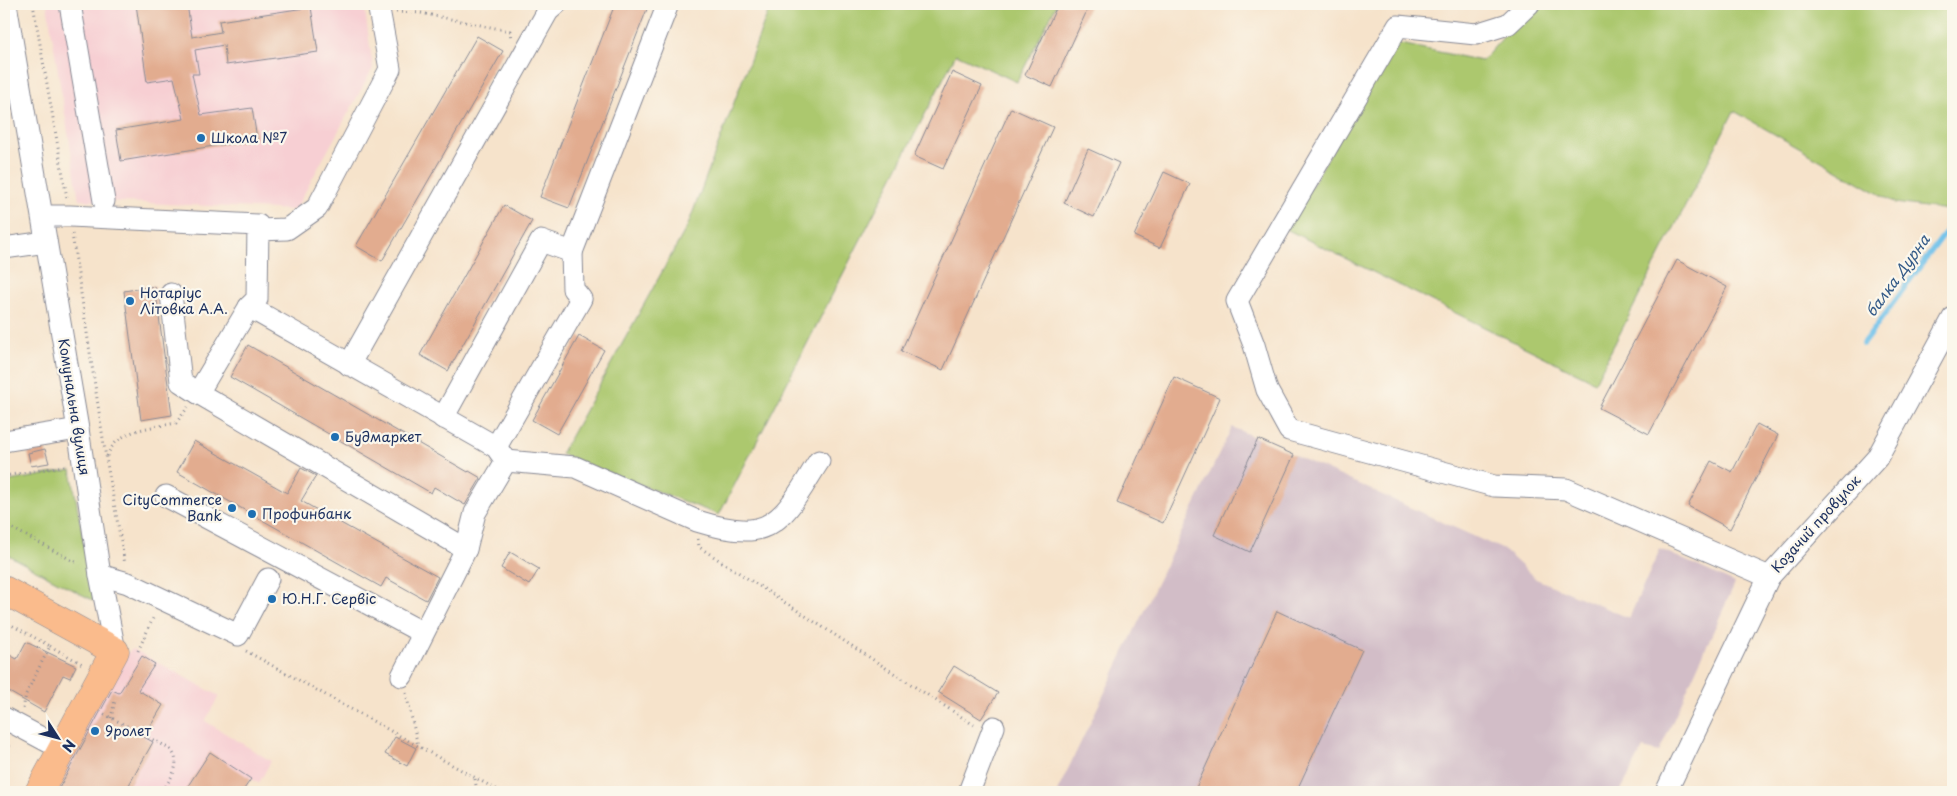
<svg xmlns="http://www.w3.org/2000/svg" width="1957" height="796" font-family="'Playpen Sans',sans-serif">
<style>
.built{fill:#f7cfd3}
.industrial{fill:#d2bdc7}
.green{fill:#acc86e;stroke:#647c66}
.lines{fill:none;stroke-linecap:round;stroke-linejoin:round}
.stream{stroke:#6ec1ea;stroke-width:5}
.building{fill:#e2ac8f}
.minor-casing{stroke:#888994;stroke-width:23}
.major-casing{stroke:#888994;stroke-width:29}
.path{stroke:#888994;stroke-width:3;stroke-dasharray:1 4;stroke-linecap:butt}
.minor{stroke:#fff;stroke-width:21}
.major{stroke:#fabb8c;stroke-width:28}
.poi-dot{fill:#1f6fb2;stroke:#fbf7ec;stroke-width:2}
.labels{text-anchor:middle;stroke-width:4.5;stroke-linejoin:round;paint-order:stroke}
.poi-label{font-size:14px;fill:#1b2f5e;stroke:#fbf7ec;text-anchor:start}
.street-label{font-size:14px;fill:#1b2f5e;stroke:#fbf7ec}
.water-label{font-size:15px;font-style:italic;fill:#345b88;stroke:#fbf7ec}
</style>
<rect width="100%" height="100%" fill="#fbf7ec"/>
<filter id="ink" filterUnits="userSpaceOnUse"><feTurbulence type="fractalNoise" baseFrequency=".02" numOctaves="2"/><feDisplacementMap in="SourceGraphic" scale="10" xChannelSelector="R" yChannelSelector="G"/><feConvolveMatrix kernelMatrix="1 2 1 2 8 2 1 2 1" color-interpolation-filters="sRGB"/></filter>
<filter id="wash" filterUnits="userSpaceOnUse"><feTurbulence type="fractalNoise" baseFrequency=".0096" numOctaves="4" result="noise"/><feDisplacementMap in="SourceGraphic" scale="20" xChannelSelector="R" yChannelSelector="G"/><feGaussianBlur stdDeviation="1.12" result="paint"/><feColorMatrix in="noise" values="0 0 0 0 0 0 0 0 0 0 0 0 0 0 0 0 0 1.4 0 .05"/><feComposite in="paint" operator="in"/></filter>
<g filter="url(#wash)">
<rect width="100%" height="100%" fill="#f6e3cb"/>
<g class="built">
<path d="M47,4H364L373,68L295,210L79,200Z"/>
<path d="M133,649L219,696L205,721L271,761L259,783L251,779L242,792H47L119,659Z"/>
</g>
<path class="industrial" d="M1232,427L1504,550L1536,579L1629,618L1660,549L1735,583L1659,752L1643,748L1620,792H1057Z"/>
<g class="green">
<path d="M771,4H1057L1017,82L956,54L719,515L561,454L688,225Z"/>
<path d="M1533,4H1953V196L1948,210L1895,203L1734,111L1595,382L1286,229L1396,43L1482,61Z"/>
<path d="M71,470L94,601L4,553V482Z"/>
</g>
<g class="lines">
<path class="stream" d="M1863,344L1953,222"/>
</g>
<g id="blocks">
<g class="building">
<path d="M136,4H187L192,37L221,32L219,21L311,7L318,52L226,65L224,45L195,50L199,74H192L201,115L252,108L257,139L121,161L116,130L184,119L174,78L147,82Z"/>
<path d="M615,4H649L569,208L540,197Z"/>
<path d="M1058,4H1090L1052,87L1025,75Z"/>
<path d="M477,36L503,51L382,261L356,246Z"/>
<path d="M952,72L982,86L943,169L914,156Z"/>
<path d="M1011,108L1053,127L943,370L901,351Z"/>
<path d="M1088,149L1119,163L1094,217L1064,203Z"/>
<path d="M1164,172L1190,184L1160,248L1134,236Z"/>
<path d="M504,205L532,221L448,371L420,355Z"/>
<path d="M1677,260L1727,287L1649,434L1599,408Z"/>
<path d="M155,286L172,415L141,420L124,291Z"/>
<path d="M579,336L604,350L557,434L532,420Z"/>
<path d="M248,345L468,472L469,471L481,478L465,505L434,487L431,493L230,377Z"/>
<path d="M1174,377L1220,398L1163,523L1117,503Z"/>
<path d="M1757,424L1778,435L1730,529L1688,506L1711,461L1732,472Z"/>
<path d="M1258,439L1294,455L1250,552L1214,535Z"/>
<path d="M194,441L287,493L301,468L316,476L301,501L438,577L426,600L386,578L381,587L177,472Z"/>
<path d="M45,449L49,463L31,466L28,453Z"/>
<path d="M510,552L539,569L529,585L501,568Z"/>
<path d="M1277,611L1362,650L1296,792H1194Z"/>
<path d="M26,642L76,666L70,678L63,675L44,712L4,689V652L17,659Z"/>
<path d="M142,656L155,664L138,690L163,705L144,737L153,742L125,792H57L112,690L119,693Z"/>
<path d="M954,666L998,693L981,719L938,692Z"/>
<path d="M395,737L416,748L407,766L385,754Z"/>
<path d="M210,752L251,779L242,792H184Z"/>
</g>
</g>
</g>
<g filter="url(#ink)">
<use href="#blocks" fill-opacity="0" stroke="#888994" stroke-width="1"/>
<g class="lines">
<g class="minor-casing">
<g id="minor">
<path d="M6,4L78,429L100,575L115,651"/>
<path d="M70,4L104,201"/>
<path d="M1529,4L1508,24L1476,34L1398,26L1237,301L1254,345L1267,390L1289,430L1494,486L1566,489L1769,577"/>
<path d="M43,216H70L258,225L257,299L249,307L496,447L506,461L475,513L466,549L402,676"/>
<path d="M258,230L287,229L317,208L390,69L378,4"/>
<path d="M4,248L46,242"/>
<path d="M171,294L181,382L198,393"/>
<path d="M249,307L198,393L466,549"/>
<path d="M349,365L548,11L556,4"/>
<path d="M443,418L541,241L572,252L668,4"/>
<path d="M4,441L78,429"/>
<path d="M496,447L581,299L573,289L572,252"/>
<path d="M506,461L575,467L697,521C713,526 733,531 750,530C785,528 802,486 819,461"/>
<path d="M166,496L423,633"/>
<path d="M100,575L128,583L238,635L268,579"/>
<path d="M4,718L62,749"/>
<path d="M969,792L994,727"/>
<path d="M1666,792L1769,577L1877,458L1953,318"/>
</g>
</g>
<g class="major-casing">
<path id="major" d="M4,590L115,651L39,792"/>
</g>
<g class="path">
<path d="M33,4L67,198"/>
<path d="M396,12L421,13L510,31L511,40"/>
<path d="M72,234L106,458L125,564"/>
<path d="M107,456C118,428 151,428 176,423L188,407"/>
<path d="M4,476L65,466"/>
<path d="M4,524L79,564"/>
<path d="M698,539L699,547L974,725"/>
<path d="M4,621L50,646L26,694L23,709"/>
<path d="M50,646L84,665"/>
<path d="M138,651L154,616"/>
<path d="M246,651L501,792"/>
<path d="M406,693L418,746"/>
<path d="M104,714L169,748C184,763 171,777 162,792"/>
<path d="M111,718L115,700"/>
<path d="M4,755L11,743"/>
<path d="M475,779L477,792"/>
</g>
<use href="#minor" class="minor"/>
<use href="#major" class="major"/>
</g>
</g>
<g class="poi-dot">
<circle cx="201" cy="138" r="5"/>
<circle cx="130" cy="301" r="5"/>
<circle cx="335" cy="437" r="5"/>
<circle cx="232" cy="508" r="5"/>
<circle cx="252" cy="514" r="5"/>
<circle cx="272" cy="599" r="5"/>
<circle cx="95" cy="731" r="5"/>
</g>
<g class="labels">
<g class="poi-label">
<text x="211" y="143">Школа №7</text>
<text x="140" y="298">Нотаріус<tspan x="140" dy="16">Літовка А.А.</tspan></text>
<text x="345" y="442">Будмаркет</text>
<text x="222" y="505" text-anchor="end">CityCommerce<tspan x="222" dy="16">Bank</tspan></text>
<text x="262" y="519">Профинбанк</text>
<text x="282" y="604">Ю.Н.Г. Сервіс</text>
<text x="105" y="736">9ролет</text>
</g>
<g class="street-label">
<text transform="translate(74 407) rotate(81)" y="5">Комунальна вулиця</text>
<text transform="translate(1816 524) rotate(-48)" y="5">Козачий провулок</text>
</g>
<g class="water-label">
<text transform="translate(1898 276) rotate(-54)" y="5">балка Дурна</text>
</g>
</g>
<rect width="1957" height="796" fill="none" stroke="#fbf7ec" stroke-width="20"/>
<g transform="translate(58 738) rotate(126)" stroke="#fbf7ec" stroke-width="4" paint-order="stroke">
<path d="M0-4L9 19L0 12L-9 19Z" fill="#1b2f5e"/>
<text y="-8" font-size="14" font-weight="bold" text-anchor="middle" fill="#1b2f5e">N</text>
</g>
</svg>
